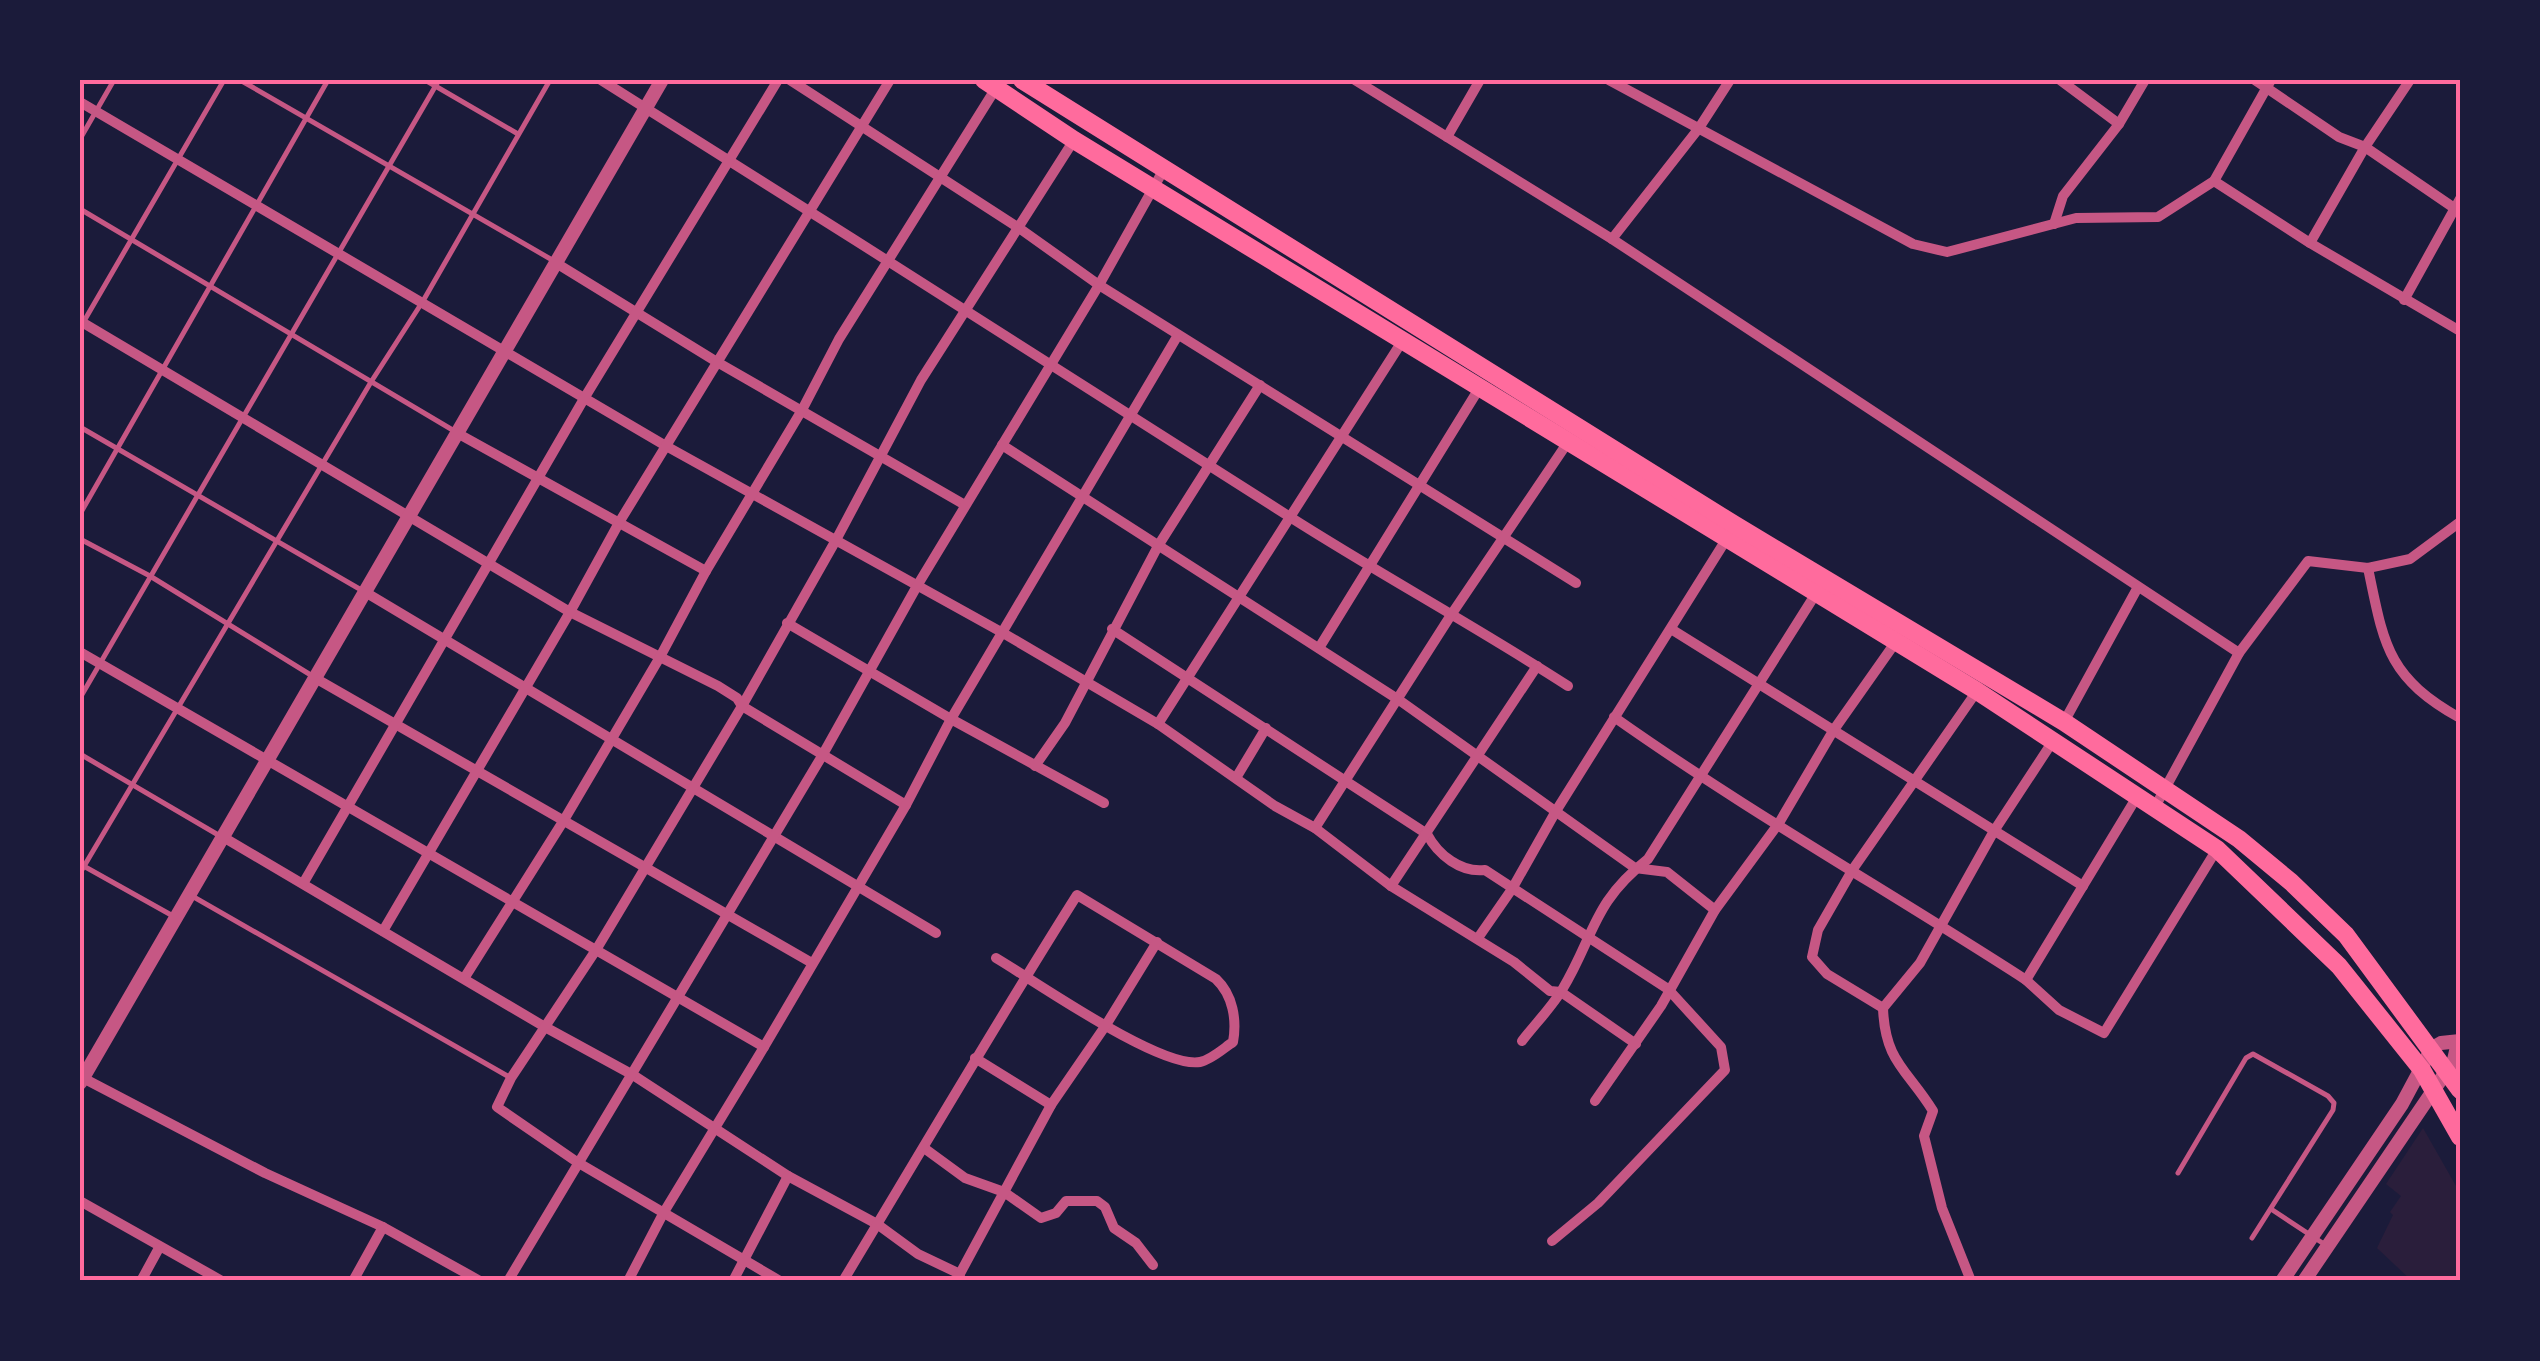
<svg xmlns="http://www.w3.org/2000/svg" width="2540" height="1361" font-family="Roboto,sans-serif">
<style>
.green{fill:#2a1e3b}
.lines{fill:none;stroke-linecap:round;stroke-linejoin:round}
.service{stroke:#c65784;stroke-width:5}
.minor{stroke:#c65784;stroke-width:10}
.tertiary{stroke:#c65784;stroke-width:14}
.trunk{stroke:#ff6b9d;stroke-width:18}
.neatline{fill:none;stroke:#ff6b9d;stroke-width:4}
</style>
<rect width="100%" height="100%" fill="#1b1b3a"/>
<path class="green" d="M2423,1128L2460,1193V1281H2412L2377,1248L2393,1215L2390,1212L2401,1196L2386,1184Z"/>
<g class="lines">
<g class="service">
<path d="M240,80L554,261"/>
<path d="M425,80L518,134"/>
<path d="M80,139L114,80"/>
<path d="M80,209L456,432"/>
<path d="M80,328L224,80"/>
<path d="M80,427L363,591"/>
<path d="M80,514L328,80"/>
<path d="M80,539L150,576L314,677"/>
<path d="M80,698L439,80"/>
<path d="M80,754L220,836"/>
<path d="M80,864L173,916"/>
<path d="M80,873L371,382L423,301L550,80"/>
<path d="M192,896L511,1078"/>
<path d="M2178,1173L2246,1058L2253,1054L2328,1096L2334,1103L2333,1110L2252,1238"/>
<path d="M2271,1209L2324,1244"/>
</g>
<g class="minor">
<path d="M601,80C831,225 1062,370 1290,517C1381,575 1477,627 1568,686"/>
<path d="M790,80L1019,228L1099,285L1576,583"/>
<path d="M1355,80L1612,239L2239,653"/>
<path d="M1609,80L1913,244L1947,252L2076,218L2158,217L2214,181L2271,80"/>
<path d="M2060,80L2119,124"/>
<path d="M2255,80L2339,137L2365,147L2460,212"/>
<path d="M80,102L666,446L1003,633L1158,724L1275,806L1315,828L1391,886L1514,962L1550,991L1561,992L1636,1044"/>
<path d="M1447,137L1480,80"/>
<path d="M2214,181L2310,243L2460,331"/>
<path d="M2054,224L2063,196L2119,124L2145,80"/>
<path d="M1612,239L1699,128L1730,80"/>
<path d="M2310,243L2365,147L2410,80"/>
<path d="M556,263L717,362L965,505"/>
<path d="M2404,300L2460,199"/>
<path d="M80,321L570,612L718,686L737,698L742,706L906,805"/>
<path d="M457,433L706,571"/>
<path d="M1002,445L1399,700L1635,868L1667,872L1715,910"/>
<path d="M2368,568C2384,645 2387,677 2460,718"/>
<path d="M365,592L936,933"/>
<path d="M787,623L951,719L1104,803"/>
<path d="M1112,629L1427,834C1438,855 1461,873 1485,870L1668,989L1721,1047L1725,1070L1598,1203L1552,1241"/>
<path d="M1671,629L2083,886"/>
<path d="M1319,648L1480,387"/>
<path d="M80,652L764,1047"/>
<path d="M315,678L812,963"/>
<path d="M1614,717C1747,811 1890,892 2026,980L2059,1010L2104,1033L2217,849"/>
<path d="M2064,722L2138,587"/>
<path d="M1158,724L1403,340"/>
<path d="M1035,766L1065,723L1158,546L1260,385"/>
<path d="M1236,778L1266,728"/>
<path d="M2155,807L2239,653L2308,561L2368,568L2410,559L2460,522"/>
<path d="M1315,828L1451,615L1568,442"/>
<path d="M223,837L545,1027L633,1075L788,1176L877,1224L918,1254L960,1274"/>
<path d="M304,882L585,397L778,80"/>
<path d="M1391,886L1537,666"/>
<path d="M383,931L570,612L620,521L890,80"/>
<path d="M1478,938L1512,889L1556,811L1729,535"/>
<path d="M465,977L564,820L660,657L706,571L802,410L839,339L996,88"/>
<path d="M2026,980L2138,795"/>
<path d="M1883,1008L1827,974L1812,957L1818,930L1853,869L1977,691"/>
<path d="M1522,1041C1535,1024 1551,1008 1562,990C1595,935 1592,903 1648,859L1815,595"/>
<path d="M975,1058L1051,1105"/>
<path d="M83,1078L265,1173L383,1227L480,1281"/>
<path d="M1595,1101L1661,1006L1715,910L1779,823L1833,731L1895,643"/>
<path d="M924,1148L965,1178L1004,1192L1041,1218L1056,1213L1066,1201H1097L1105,1207L1114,1228L1136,1243L1153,1265"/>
<path d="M80,1201L222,1281"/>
<path d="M141,1281L159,1248"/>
<path d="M353,1281L383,1227"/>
<path d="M508,1281L822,756L917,586L1099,285L1164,169"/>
<path d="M628,1281L664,1212L764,1047L906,805L951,719L1178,335"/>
<path d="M733,1281L788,1176"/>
<path d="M780,1281L577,1162L497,1107L511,1078L596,950L742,706L836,540L921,380L1074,140"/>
<path d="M843,1281C921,1152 996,1023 1077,895L1216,979C1233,995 1237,1020 1233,1042C1224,1048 1211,1060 1200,1062C1160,1069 1035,981 996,958"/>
<path d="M956,1281L1051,1105L1106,1025L1157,942"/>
<path d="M1971,1281L1942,1208L1924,1136L1933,1111C1907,1069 1885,1062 1883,1008L1920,963L1994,831L2053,741"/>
</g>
<g class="tertiary">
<path d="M80,1083L662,80"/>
<path d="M2282,1281L2402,1104L2432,1048L2441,1043L2460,1041"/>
<path d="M2304,1281L2454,1060L2458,1042"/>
</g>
<g class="trunk">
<path d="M984,80L1074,140L1977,691L2217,849L2339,966L2422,1070L2460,1137"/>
<path d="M1022,80L1735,525L2064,722L2239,839L2291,882L2346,935L2460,1090"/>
</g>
</g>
<rect width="2540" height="1361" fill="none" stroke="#1b1b3a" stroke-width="165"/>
<rect x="82" y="82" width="2376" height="1196" class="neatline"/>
</svg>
